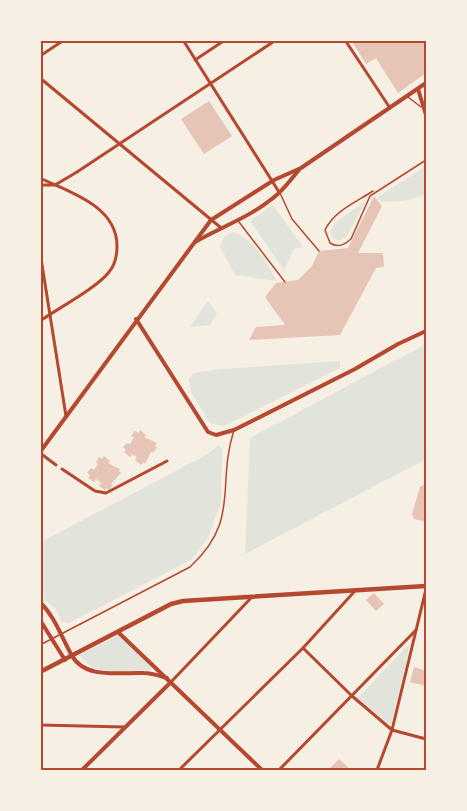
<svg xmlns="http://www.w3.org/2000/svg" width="467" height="811" font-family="Commissioner,sans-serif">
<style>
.green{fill:#e2e4dc}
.building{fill:#e6c5b7}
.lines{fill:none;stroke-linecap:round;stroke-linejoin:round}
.service{stroke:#b5482f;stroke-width:1.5}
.minor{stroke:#b5482f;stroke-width:3}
.tertiary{stroke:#b5482f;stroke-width:4}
.secondary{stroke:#b5482f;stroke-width:4.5}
.neatline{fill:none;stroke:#b5482f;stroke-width:2}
</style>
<rect width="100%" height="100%" fill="#f6efe4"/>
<g class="green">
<path d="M426,166V195L404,201L381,202L378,197Z"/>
<path d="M366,201L346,237L340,240L333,239L330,231L337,221Z"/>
<path d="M273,205L303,247L294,249L284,270L250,221Z"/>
<path d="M232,232C254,237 266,263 277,281L235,275L220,246L224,237Z"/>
<path d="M208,301L217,314L210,325L190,327Z"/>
<path d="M426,344V459L245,554L250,438Z"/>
<path d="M340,361V368L224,426L210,423L192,394L188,379L194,373L221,369Z"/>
<path d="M218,445L222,450L221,503L208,538L191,560L69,623L62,622L56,609L45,600L41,592V542L208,454Z"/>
<path d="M119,635L153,667L150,670L106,672L92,668L79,655Z"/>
<path d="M410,643L391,725L357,699Z"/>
</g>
<g class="building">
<path d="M351,40H426V73L398,93L376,58L366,64Z"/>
<path d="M209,101L232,136L204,154L181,119Z"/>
<path d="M374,196L382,206L358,253H383L384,267L376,268L340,335L249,340L256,327L285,325L265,297L276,283L298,280L312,266L319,251L348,248Z"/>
<path d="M140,430L146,435L144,437L157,443L155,446L157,447L153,453L151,452L145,464L143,462L141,465L135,460L137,457L132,454L130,457L124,452L126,450L123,447L127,443L130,444L134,438L131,436L135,431L138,433Z"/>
<path d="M104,456L110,461L108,463L120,469L119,471L121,473L111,484L113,485L109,490L107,488L105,490L99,486L101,483L96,479L94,482L88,478L90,475L87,473L91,468L94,470L98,464L96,462L99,457L102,459Z"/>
<path d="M426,483V522L414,519L412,514L420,487Z"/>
<path d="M374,593L384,604L376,611L366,600Z"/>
<path d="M414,667L426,671V686L410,682Z"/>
<path d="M339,759L351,770H328Z"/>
</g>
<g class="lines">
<g class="service">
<path d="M408,97L421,107"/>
<path d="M373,191C356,202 334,211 325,230L330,243C338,248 344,245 351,239L370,196L426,160"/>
<path d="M280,193L292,219L319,251"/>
<path d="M239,222L285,282"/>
<path d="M40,645L190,567C241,520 216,486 234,430"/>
</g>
<g class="minor">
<path d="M183,40L279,192"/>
<path d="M345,40L390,108"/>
<path d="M40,56L64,40"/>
<path d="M195,60L225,40"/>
<path d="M40,78L220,227"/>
<path d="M42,185H55L77,172L276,40"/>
<path d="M40,252L66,416"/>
<path d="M40,321C57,309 98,287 109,272C115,265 117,255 117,246C117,207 72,193 42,179"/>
<path d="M40,453L56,465"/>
<path d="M62,469L95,491L106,493L167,461"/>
<path d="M303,648L352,696L392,730L426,739"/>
<path d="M171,682L251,598"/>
<path d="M40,725L124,727"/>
<path d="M179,770L303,648L354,592"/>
<path d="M279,770L416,630"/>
<path d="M377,770L392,730L426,589"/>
</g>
<g class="tertiary">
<path d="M418,89L426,115"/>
<path d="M195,242C221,227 250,217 273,198C283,191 291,179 299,170"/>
<path d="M136,319L208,432L216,435L234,430L355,369L398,344L426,331"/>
<path d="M40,452L211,220L274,180L301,168L426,83"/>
<path d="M40,602C55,617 61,636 71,654C84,680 120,672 144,673C152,673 160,676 167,678"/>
<path d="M40,620L65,660"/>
<path d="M119,633L262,770"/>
<path d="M82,770L171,682"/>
</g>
<path class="secondary" d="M40,672L171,604L183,601L426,586"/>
</g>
<rect width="467" height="811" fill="none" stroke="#f6efe4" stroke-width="84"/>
<rect x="42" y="42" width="383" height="727" class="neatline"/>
</svg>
